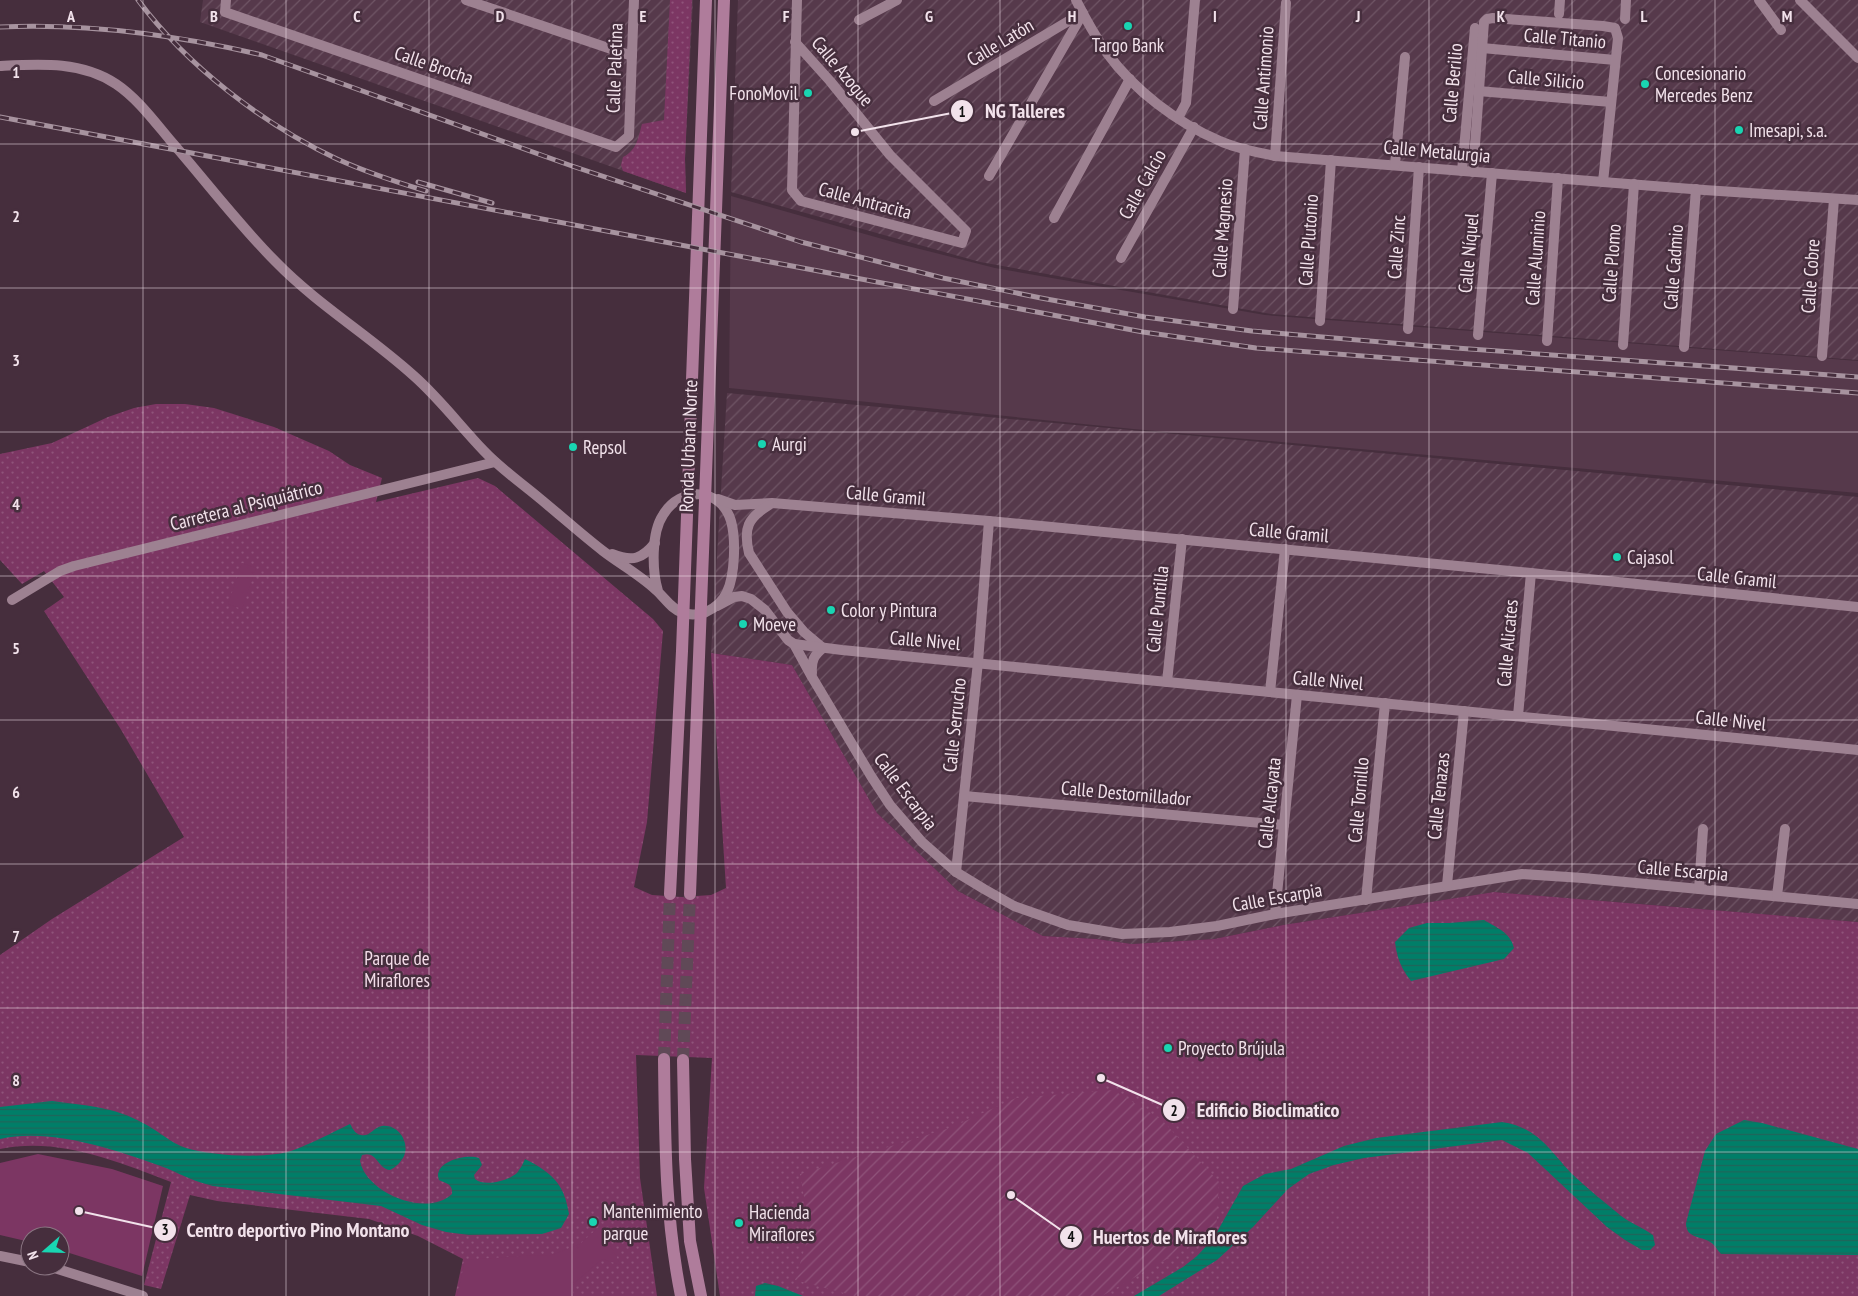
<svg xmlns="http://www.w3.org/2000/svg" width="1858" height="1296" font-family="'PT Sans Narrow',sans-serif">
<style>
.built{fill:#56394b}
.industrial{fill:url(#industrial-furrows)}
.park{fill:url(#park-dots)}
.garden{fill:url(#garden-furrows)}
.pitch{fill:#7c3663}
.water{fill:url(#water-rules)}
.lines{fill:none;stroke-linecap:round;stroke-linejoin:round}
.major-tunnel{stroke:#604957;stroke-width:12;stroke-dasharray:12 6;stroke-linecap:butt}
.minor{stroke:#9d8191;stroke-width:10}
.major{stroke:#af7c9b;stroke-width:12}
.rail-casing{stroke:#a7939f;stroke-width:5}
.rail{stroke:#462e3d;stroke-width:3;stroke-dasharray:9;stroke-linecap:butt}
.grid{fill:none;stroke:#f2e2eb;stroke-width:1;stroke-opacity:0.55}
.poi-dot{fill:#19d5b2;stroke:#462e3d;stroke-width:2}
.labels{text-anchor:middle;stroke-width:5;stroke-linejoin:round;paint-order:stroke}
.street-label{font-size:19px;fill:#f2e2eb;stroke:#462e3d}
.poi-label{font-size:19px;fill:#f2e2eb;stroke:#462e3d;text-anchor:start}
.park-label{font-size:19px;fill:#f4dce9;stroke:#462e3d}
.grid-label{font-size:16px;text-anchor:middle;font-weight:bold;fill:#f2e2eb;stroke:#462e3d;stroke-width:5;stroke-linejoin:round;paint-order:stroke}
.leader{fill:none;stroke:#f2e2eb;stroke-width:2}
.callout-dot{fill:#f2e2eb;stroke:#462e3d;stroke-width:2}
.mark-label{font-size:15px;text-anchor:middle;font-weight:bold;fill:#111}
.callout-label{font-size:20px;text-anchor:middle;font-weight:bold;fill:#f2e2eb;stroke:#462e3d;stroke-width:5;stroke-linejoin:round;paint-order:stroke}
</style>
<defs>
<pattern id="industrial-furrows" width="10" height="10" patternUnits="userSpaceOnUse" patternTransform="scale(1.25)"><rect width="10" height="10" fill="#56394b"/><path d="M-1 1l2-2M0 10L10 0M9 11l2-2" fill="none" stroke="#6f5565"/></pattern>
<pattern id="park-dots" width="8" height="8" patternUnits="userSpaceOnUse" patternTransform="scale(1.25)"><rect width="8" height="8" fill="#7c3663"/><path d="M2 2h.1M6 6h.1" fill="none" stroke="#8f537a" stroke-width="1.8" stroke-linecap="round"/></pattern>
<pattern id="garden-furrows" width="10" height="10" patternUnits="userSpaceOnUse" patternTransform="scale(1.25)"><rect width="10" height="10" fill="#7c3663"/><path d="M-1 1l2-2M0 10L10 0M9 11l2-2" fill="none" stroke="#8f537a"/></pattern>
<pattern id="water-rules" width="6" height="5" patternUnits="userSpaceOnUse" patternTransform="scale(1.25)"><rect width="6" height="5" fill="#007e68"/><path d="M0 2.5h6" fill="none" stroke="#216459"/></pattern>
</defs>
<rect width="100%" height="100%" fill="#462e3d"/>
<path class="built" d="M731,196L900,244L995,268L1265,315L1858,361V493L1133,429L729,388Z"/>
<g class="industrial">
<path d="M203,0H693L685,159L686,193L200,22Z"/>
<path d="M738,0H1858V360L1271,314L980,262L731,192Z"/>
<path d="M727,393L1858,497V922L1494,892L1283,925L1214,939L1132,944L1097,939L1043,936L958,891L877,813L792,665L711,653Z"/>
</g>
<g class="park">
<path d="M670,0H692L685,159L686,193L623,171L621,165L623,157C637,150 638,138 642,124L664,120Z"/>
<path d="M156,404H185L214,408L274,427L329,451L350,465L382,478L376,502L478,478L495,486L653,619L663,631L647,822L634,887L652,895L682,897L711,895L726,888L711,653L792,665L877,813L958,891L1043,936L1097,939L1132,944L1214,939L1283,925L1494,892L1858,922V1296H720L704,1188L712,1058L636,1055L640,1178L657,1296H455L463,1259L418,1236L369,1219L217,1201L190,1195L161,1289L144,1285L171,1182C116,1161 59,1137 0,1149V955L52,919L184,837L120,728L44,611L64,597L44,571L22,584L0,560V454L52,443L108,417L134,408Z"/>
</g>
<path class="garden" d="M1113,1090L1162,1120L1219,1182L1216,1231L1102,1296H855L795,1280L810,1231L800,1174L950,1128L1016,1098Z"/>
<g class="pitch">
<path d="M242,563L256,568L242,609L228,604Z"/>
<path d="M38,1154L112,1169L163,1186L142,1276L60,1250V1236H30V1242L0,1235V1163Z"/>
<path d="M600,1226L621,1265L602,1259L572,1285L574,1296H457L465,1260L521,1256L552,1255L580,1244Z"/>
</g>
<g class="water">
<path d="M1484,920C1497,928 1510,932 1514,948L1504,959L1411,981C1401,968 1397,958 1395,942L1409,928L1427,923H1449Z"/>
<path d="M52,1101C83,1105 115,1107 143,1123C158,1130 170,1143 186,1148C213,1156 264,1159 291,1151C311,1144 331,1133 350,1124C353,1129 355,1134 361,1135C370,1137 374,1127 382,1126C398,1124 410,1142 404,1156C401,1162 396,1167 390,1170C377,1168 377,1150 362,1155L360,1161C366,1193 427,1218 452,1194C453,1184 447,1184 439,1180C432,1162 466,1153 479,1158L482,1165L474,1175L475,1179C484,1187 508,1181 517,1173C520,1169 523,1164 525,1159C552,1173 564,1183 569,1214L561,1228L542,1234L469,1235L446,1232L422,1225L381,1206L213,1186C196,1182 182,1175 166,1168C118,1150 50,1127 0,1139V1107Z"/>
<path d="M1744,1120L1762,1123L1858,1149V1255L1721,1254C1718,1251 1716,1247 1713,1244C1703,1235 1686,1240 1686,1223L1705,1151L1716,1134Z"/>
<path d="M1502,1122C1539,1128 1548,1149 1572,1174C1587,1188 1604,1202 1620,1215C1628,1222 1642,1227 1653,1235L1655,1245L1650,1250H1642L1625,1240L1607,1227L1528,1153L1502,1140L1364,1158L1334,1165L1309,1174L1288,1189L1253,1227L1217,1260L1159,1296H1134L1183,1267L1197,1256L1213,1239L1243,1186L1265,1174L1291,1169L1344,1146L1376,1138Z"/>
<path d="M765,1283L778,1286L803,1296H755L756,1286Z"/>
</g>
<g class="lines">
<g class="major-tunnel">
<path d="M664,1059L670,894"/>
<path d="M683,1060L690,894"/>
</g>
<g class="minor">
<path d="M226,0L225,12L616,147L629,136L634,0"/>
<path d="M466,0L632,56"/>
<path d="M1076,0C1085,18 1095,36 1107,53C1134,90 1177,123 1220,141C1237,149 1257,152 1275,156L1704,190L1858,200"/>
<path d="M1759,0L1781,30"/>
<path d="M1800,0L1858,58"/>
<path d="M1559,14L1560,0"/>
<path d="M1625,19L1626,0"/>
<path d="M859,20L897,0"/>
<path d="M795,42L830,81L890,155L966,231L962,243L801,201L792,190L797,0"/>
<path d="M1482,48L1615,60"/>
<path d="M0,66C40,64 81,61 116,84C137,98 154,121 170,140C205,180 238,224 276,262C318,305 370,336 414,376C440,399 460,426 484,451C500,468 520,482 538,497C560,515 581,534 603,551C620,564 640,575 656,590C665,598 671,609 683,613C689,615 700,615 706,612C715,608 723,601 727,592C735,575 736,539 731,521C721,487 680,486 663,515C651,533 652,571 658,591"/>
<path d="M1478,91L1611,102"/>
<path d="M934,101L1082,13"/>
<path d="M1178,118L1186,103L1195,0"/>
<path d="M1275,156L1286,3"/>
<path d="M1395,165L1405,57"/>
<path d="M1462,171L1475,28"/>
<path d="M1473,172L1484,22L1487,19L1493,18L1603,26L1615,28L1618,38L1603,182"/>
<path d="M989,176L1083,13"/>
<path d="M1054,218L1130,79"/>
<path d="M1121,258L1194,127"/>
<path d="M1233,309L1245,149"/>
<path d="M1320,321L1331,160"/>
<path d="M1408,329L1419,167"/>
<path d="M1478,335L1492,173"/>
<path d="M1547,341L1558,178"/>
<path d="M1623,345L1634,184"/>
<path d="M1684,347L1696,189"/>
<path d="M1822,356L1834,199"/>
<path d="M718,499L735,505L772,503L989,521L1531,573L1858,607"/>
<path d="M769,505C748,518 743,528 749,553L787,612L804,632L823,648C814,655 811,661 812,673"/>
<path d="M612,554C633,562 642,559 655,543"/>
<path d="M12,600L60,571L74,566L495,462"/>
<path d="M717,606L734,597L742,596L751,599L765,610L788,640L794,644L812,677L871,776L890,805L922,842L956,872L984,889L1014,906L1068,925L1122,934L1170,932L1217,926L1275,914L1522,874L1583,878L1858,904"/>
<path d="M794,644L842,650L1858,750"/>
<path d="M1167,682L1182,539"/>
<path d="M1270,692L1285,549"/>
<path d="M1518,716L1531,573"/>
<path d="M964,796L1284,825"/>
<path d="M956,872L978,662L989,521"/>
<path d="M1447,885L1464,711"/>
<path d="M1699,889L1703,829"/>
<path d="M1777,896L1785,829"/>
<path d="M1366,900L1385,703"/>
<path d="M1275,914L1297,695"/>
<path d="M0,1256L30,1262"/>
<path d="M48,1266L143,1296"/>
</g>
<g class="major">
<path d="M670,894L682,651L706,0"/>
<path d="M690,894L724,0"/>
<path d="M664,1059C665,1139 665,1217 681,1296"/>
<path d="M683,1060L685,1159L690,1241L701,1296"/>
</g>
<g class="rail-casing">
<g id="rail">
<path d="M138,0C187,66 263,124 337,159C366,172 396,182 426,191"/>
<path d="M0,27C89,23 176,35 262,55L572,166L801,242L943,278L1041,298L1145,317L1252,331L1428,346L1858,377"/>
<path d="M0,117L1143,332L1256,348L1858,393"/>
<path d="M418,182L492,203"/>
</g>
</g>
<use href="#rail" class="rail"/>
</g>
<path class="grid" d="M143,0V1296M286,0V1296M429,0V1296M572,0V1296M715,0V1296M858,0V1296M1000,0V1296M1143,0V1296M1286,0V1296M1429,0V1296M1572,0V1296M1715,0V1296M0,144H1858M0,288H1858M0,432H1858M0,576H1858M0,720H1858M0,864H1858M0,1008H1858M0,1152H1858"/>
<g class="poi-dot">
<circle cx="1128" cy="26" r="5"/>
<circle cx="1645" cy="84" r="5"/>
<circle cx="808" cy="93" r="5"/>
<circle cx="1739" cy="130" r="5"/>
<circle cx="762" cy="444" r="5"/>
<circle cx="573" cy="447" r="5"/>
<circle cx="1617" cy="557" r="5"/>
<circle cx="831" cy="610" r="5"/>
<circle cx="743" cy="624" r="5"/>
<circle cx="1168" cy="1048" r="5"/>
<circle cx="593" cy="1222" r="5"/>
<circle cx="739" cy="1223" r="5"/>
</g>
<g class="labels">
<g class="street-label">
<text transform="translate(1565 38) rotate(5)" y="7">Calle Titanio</text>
<text transform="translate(1000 42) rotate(-31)" y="7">Calle Latón</text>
<text transform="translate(434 65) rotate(19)" y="7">Calle Brocha</text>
<text transform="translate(614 68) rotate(-88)" y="7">Calle Paletina</text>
<text transform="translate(843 71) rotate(50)" y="7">Calle Azogue</text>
<text transform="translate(1263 78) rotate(-86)" y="7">Calle Antimonio</text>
<text transform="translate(1546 79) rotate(5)" y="7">Calle Silicio</text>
<text transform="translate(1452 83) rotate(-85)" y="7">Calle Berilio</text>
<text transform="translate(1437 151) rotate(5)" y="7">Calle Metalurgia</text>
<text transform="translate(1142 184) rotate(-61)" y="7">Calle Calcio</text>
<text transform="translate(865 200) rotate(15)" y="7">Calle Antracita</text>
<text transform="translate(1222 228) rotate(-86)" y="7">Calle Magnesio</text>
<text transform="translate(1308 240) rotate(-86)" y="7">Calle Plutonio</text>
<text transform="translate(1396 247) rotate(-86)" y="7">Calle Zinc</text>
<text transform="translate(1468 253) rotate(-85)" y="7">Calle Níquel</text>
<text transform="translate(1535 258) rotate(-86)" y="7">Calle Aluminio</text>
<text transform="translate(1611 263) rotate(-86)" y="7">Calle Plomo</text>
<text transform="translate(1673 267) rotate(-86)" y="7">Calle Cadmio</text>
<text transform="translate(1810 276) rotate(-86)" y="7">Calle Cobre</text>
<text transform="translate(688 446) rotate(-88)" y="7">Ronda Urbana Norte</text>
<text transform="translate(886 495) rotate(5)" y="7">Calle Gramil</text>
<text transform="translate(246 505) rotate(-14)" y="7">Carretera al Psiquiátrico</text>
<text transform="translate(1289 532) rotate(5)" y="7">Calle Gramil</text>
<text transform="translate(1737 577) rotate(6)" y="7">Calle Gramil</text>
<text transform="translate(1157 609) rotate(-84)" y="7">Calle Puntilla</text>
<text transform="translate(925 640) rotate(5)" y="7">Calle Nivel</text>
<text transform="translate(1507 643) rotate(-85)" y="7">Calle Alicates</text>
<text transform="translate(1328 680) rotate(5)" y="7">Calle Nivel</text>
<text transform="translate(1731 720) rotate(6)" y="7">Calle Nivel</text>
<text transform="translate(954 725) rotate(-84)" y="7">Calle Serrucho</text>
<text transform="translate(906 791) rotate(53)" y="7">Calle Escarpia</text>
<text transform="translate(1126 793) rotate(5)" y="7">Calle Destornillador</text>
<text transform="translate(1438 796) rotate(-84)" y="7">Calle Tenazas</text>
<text transform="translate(1358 800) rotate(-85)" y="7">Calle Tornillo</text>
<text transform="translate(1269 803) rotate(-84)" y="7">Calle Alcayata</text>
<text transform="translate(1683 870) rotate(5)" y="7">Calle Escarpia</text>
<text transform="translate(1277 897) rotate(-10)" y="7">Calle Escarpia</text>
</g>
<g class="poi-label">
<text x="1128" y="52" text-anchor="middle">Targo Bank</text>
<text x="1655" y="80">Concesionario<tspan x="1655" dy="22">Mercedes Benz</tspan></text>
<text x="798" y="100" text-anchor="end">FonoMovil</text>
<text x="1749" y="137">Imesapi, s.a.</text>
<text x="772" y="451">Aurgi</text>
<text x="583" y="454">Repsol</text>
<text x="1627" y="564">Cajasol</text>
<text x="841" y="617">Color y Pintura</text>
<text x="753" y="631">Moeve</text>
<text x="1178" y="1055">Proyecto Brújula</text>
<text x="603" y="1218">Mantenimiento<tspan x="603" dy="22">parque</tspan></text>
<text x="749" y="1219">Hacienda<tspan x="749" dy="22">Miraflores</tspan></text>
</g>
<g class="park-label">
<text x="397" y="965">Parque de<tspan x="397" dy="22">Miraflores</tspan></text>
</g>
</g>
<g class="grid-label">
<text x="71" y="22">A</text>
<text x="214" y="22">B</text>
<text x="357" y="22">C</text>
<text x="500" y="22">D</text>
<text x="643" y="22">E</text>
<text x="786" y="22">F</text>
<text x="929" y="22">G</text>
<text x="1072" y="22">H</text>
<text x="1215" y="22">I</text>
<text x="1358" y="22">J</text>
<text x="1501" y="22">K</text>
<text x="1644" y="22">L</text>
<text x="1787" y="22">M</text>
<text x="16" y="78">1</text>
<text x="16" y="222">2</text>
<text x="16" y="366">3</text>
<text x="16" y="510">4</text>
<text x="16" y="654">5</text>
<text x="16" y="798">6</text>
<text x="16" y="942">7</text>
<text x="16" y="1086">8</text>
</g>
<path class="leader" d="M855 132L962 111M1101 1078L1174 1110M79 1211L165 1230M1011 1195L1071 1237"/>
<g class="callout-dot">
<circle cx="855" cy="132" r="5"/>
<circle cx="1101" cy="1078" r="5"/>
<circle cx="79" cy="1211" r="5"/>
<circle cx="1011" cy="1195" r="5"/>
<circle cx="962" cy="111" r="12"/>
<circle cx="1174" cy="1110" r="12"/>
<circle cx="165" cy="1230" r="12"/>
<circle cx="1071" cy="1237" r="12"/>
</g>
<g class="mark-label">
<text x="962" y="117">1</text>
<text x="1174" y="1116">2</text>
<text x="165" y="1235">3</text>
<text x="1071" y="1242">4</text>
</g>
<g class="callout-label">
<text x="1025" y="118">NG Talleres</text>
<text x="1268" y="1117">Edificio Bioclimatico</text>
<text x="298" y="1237">Centro deportivo Pino Montano</text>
<text x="1170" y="1244">Huertos de Miraflores</text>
</g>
<g transform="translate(45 1251) rotate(250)"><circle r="24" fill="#462e3d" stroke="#8b7683"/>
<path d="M0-4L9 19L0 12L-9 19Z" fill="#19d5b2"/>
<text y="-8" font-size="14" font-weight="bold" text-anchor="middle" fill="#f2e2eb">N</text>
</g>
</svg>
